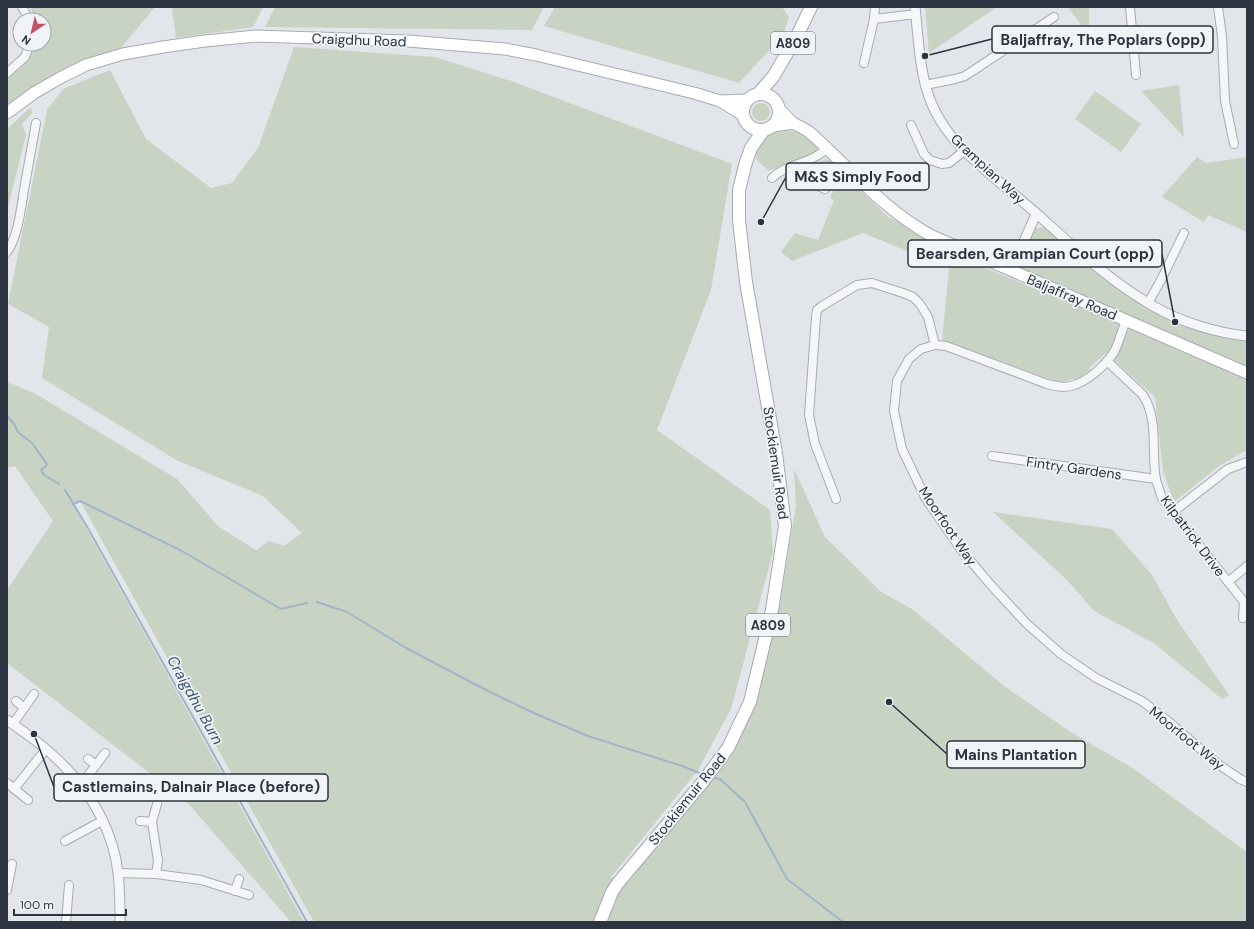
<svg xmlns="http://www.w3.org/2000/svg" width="1254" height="929" font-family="'DM Sans',sans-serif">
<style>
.green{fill:#c8d3c4}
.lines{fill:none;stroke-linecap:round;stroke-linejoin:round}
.stream{stroke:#a0b5c6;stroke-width:2}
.minor-casing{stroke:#a7acb3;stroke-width:10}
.tertiary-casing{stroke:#a7acb3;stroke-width:11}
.secondary-casing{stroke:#a7acb3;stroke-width:13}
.primary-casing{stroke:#a2aab4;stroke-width:14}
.minor{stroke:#f4f6f8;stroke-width:8}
.tertiary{stroke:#f4f6f8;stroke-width:9}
.secondary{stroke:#fff;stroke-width:11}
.primary{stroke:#fff;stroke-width:12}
.labels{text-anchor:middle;stroke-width:3.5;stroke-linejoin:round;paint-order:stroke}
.shield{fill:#f1f4f7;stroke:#666e77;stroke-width:1}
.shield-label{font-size:13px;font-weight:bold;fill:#2b3440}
.street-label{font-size:14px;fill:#2b3440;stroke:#f1f4f7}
.water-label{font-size:15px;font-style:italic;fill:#385571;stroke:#f1f4f7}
.leader{fill:none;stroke:#2b3440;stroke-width:1.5}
.callout-dot{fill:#2b3440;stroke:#f1f4f7;stroke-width:1.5}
.callout{fill:#f1f4f7;stroke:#2b3440;stroke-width:1.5}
.callout-label{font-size:15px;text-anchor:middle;font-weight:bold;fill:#2b3440}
</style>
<rect width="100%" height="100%" fill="#e2e5e9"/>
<g class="green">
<path d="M31,7H155L121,48L39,84L7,107V80L23,66L35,44H44V20H33Z"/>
<path d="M173,7H263L253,27L176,38L172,9Z"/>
<path d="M275,7H544L532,30L265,27Z"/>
<path d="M555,7H782L789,17L783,35L739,83L544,26Z"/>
<path d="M925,7H997L929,53Z"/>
<path d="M1068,7H1089V36Z"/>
<path d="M294,47L435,57L514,82L732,164L711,290L657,430L770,510L773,552L731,709L698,770L611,877L620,885L733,753L747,718L781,597L796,505L794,469L825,537L881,592L912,609L1004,686L1069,731L1134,769L1247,852V922H314L80,501L74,506L304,922H291L187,802L7,663V590L53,521L15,466L7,468V382L36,394L177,479L219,527L256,550L269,541L284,546L302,533L263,496L178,461L42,378L49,327L8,304L47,110L63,89L110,70L146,139L211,188L232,183L258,148Z"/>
<path d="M1179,85L1184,137L1141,91Z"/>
<path d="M1095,91L1141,124L1121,152L1075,119Z"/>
<circle cx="761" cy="112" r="9"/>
<path d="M31,107L32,113L22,124L26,135L7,211V129Z"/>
<path d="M783,129C799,132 805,135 817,146V150L814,154L769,171C764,166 757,163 756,156C755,150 762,138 767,134C771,130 777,130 783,129Z"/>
<path d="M1197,157L1206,163L1247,157V232L1208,215L1204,222L1162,197Z"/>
<path d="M826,159L831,161L887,216L959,257L1113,321L1117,310L1025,272L1019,262L1032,229L1045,227C1075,254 1105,282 1140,304C1171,323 1211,337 1247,340V450L1219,466L1174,502L1163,471L1155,397L1106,353L1089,368L1090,370C1078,379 1073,381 1057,382L942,340L949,268L863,233L792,261L781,252L795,233L818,240L834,200L830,198L837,182L825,176L820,182L815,181L803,176L801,170Z"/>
<path d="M993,512L1112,529L1152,575L1177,620L1229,695L1222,699L1155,644L1094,611L1067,580Z"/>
</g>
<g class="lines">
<g class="stream">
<path d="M7,416L14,424L18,432L32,443L47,464L45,467L41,470L44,475L59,484"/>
<path d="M65,490L89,530L307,922"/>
<path d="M73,504L80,501L182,551L281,609L307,603"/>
<path d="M317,602L347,612L406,648L486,690L536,714L588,736L682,766L702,774"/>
<path d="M714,778L720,779L745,802L787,879L843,922"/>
</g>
<g class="minor-casing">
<g id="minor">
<path d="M22,7L25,12L28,20"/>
<path d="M1130,7L1136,75"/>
<path d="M1218,7L1222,36L1225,101L1234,144"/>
<path d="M874,19L916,14"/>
<path d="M864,63L874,19L875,7"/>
<path d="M7,73L25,57L30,44"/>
<path d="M925,85L955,79L965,76L1054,17"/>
<path d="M911,125L924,154L930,160L942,164L949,163L964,151"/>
<path d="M794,166L801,179L825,189"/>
<path d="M772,178C787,163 812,164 827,148"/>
<path d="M7,252C18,237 21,208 24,190C28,167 32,145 36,123"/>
<path d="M1148,303L1161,280L1184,233"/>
<path d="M1126,320C1122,330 1119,343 1114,352C1105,366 1087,382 1071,386C1063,388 1055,386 1047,384L946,346L935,345L921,349L909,359L897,381L894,411L902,449L926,499L962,551L990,584L1027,624L1061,654L1096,678L1142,701L1168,721L1218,764L1240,779L1247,782"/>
<path d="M1107,361L1143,395C1159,420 1151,452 1156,480C1158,486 1160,492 1162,498L1244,602L1243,618"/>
<path d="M992,456L1156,479"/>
<path d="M836,499L815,444L809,415L816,317L817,310L822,306L857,285L872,283L903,293L913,297L920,304L928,317L935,345"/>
<path d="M1173,512L1228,469L1247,462"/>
<path d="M1228,582L1247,566"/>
<path d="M16,701L24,708"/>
<path d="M13,724L34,694"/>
<path d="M88,759L96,765"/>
<path d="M7,783L28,800"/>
<path d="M81,785L105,753"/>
<path d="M14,789L46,749"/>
<path d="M140,821L152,822"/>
<path d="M65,841L102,821"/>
<path d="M118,873L156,874L201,880L249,895"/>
<path d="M156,874L158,861L152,822L157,804"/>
<path d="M7,890L12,864"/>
<path d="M235,891L239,879"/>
<path d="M66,922L69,885"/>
</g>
</g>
<g class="tertiary-casing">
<g id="tertiary">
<path d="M915,7C919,42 919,79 935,111C948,137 968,155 990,174C1005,187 1021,200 1036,213C1074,247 1110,282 1155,307C1181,322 1217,333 1247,336"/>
<path d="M1011,271L1036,214"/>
<path d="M7,720C27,734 47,748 64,766C92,793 114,834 118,873C120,889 120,906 120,922"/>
</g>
</g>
<g class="secondary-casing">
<g id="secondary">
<path d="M721,101L747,100"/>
<path d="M779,109L793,123L808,131L815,137C854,173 884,209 930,235L1247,373"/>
<path d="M7,113L34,93L60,78L86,65L123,54L163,47L205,41L256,36L408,41L505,49L536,55L694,93L720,101L743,115"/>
<path d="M773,126L793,123"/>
</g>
</g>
<g class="primary-casing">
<g id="primary">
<circle cx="761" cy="112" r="18"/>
<path d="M758,94L773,77L796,38L811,7"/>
<path d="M600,922L612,892L618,883L702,783L728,748L750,702L772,610L785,526L776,453L746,282L739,220V190L746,162L751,148L763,131"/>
</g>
</g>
<use href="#minor" class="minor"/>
<use href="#tertiary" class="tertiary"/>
<use href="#secondary" class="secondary"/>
<use href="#primary" class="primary"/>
</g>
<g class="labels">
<g class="shield">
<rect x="771" y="32" width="44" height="22" rx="3"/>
<rect x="746" y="614" width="44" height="22" rx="3"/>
</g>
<g class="shield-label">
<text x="793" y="48">A809</text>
<text x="768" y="630">A809</text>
</g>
<g class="street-label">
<text transform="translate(359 40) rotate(2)" y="5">Craigdhu Road</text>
<text transform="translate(988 169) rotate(43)" y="5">Grampian Way</text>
<text transform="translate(1072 297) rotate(23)" y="5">Baljaffray Road</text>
<text transform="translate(776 463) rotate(82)" y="5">Stockiemuir Road</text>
<text transform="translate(1074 468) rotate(8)" y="5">Fintry Gardens</text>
<text transform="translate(948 526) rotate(56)" y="5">Moorfoot Way</text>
<text transform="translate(1193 536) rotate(53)" y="5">Kilpatrick Drive</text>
<text transform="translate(1187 738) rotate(39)" y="5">Moorfoot Way</text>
<text transform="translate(687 799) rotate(-51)" y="5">Stockiemuir Road</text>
</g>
<g class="water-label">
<text transform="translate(195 700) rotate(61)" y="5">Craigdhu Burn</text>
</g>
</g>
<path class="leader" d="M925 56L992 39M761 222L786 177M1175 322L1162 254M889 702L947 754M34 734L54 787"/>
<g class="callout-dot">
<circle cx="925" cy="56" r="4"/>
<circle cx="761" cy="222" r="4"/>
<circle cx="1175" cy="322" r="4"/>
<circle cx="889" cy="702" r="4"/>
<circle cx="34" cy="734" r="4"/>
</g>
<g class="callout">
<rect x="992" y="26" width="221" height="27" rx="4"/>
<rect x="786" y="163" width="143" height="27" rx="4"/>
<rect x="908" y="240" width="254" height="27" rx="4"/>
<rect x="947" y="741" width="138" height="27" rx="4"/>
<rect x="54" y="774" width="274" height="27" rx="4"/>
</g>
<g class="callout-label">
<text x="1103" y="45">Baljaffray, The Poplars (opp)</text>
<text x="858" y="182">M&amp;S Simply Food</text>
<text x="1035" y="259">Bearsden, Grampian Court (opp)</text>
<text x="1016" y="760">Mains Plantation</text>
<text x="191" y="792">Castlemains, Dalnair Place (before)</text>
</g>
<rect width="1254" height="929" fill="none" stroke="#2b3440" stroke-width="16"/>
<g transform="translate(32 32) rotate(215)"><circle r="19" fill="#f1f4f7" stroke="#a2a7ae"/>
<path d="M0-3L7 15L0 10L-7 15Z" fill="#c45169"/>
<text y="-6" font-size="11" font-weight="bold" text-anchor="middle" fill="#2b3440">N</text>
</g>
<path d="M14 909v6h112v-6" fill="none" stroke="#2b3440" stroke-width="2"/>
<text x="20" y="909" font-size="12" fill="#2b3440" stroke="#f1f4f7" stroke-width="3" paint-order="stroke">100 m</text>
</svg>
